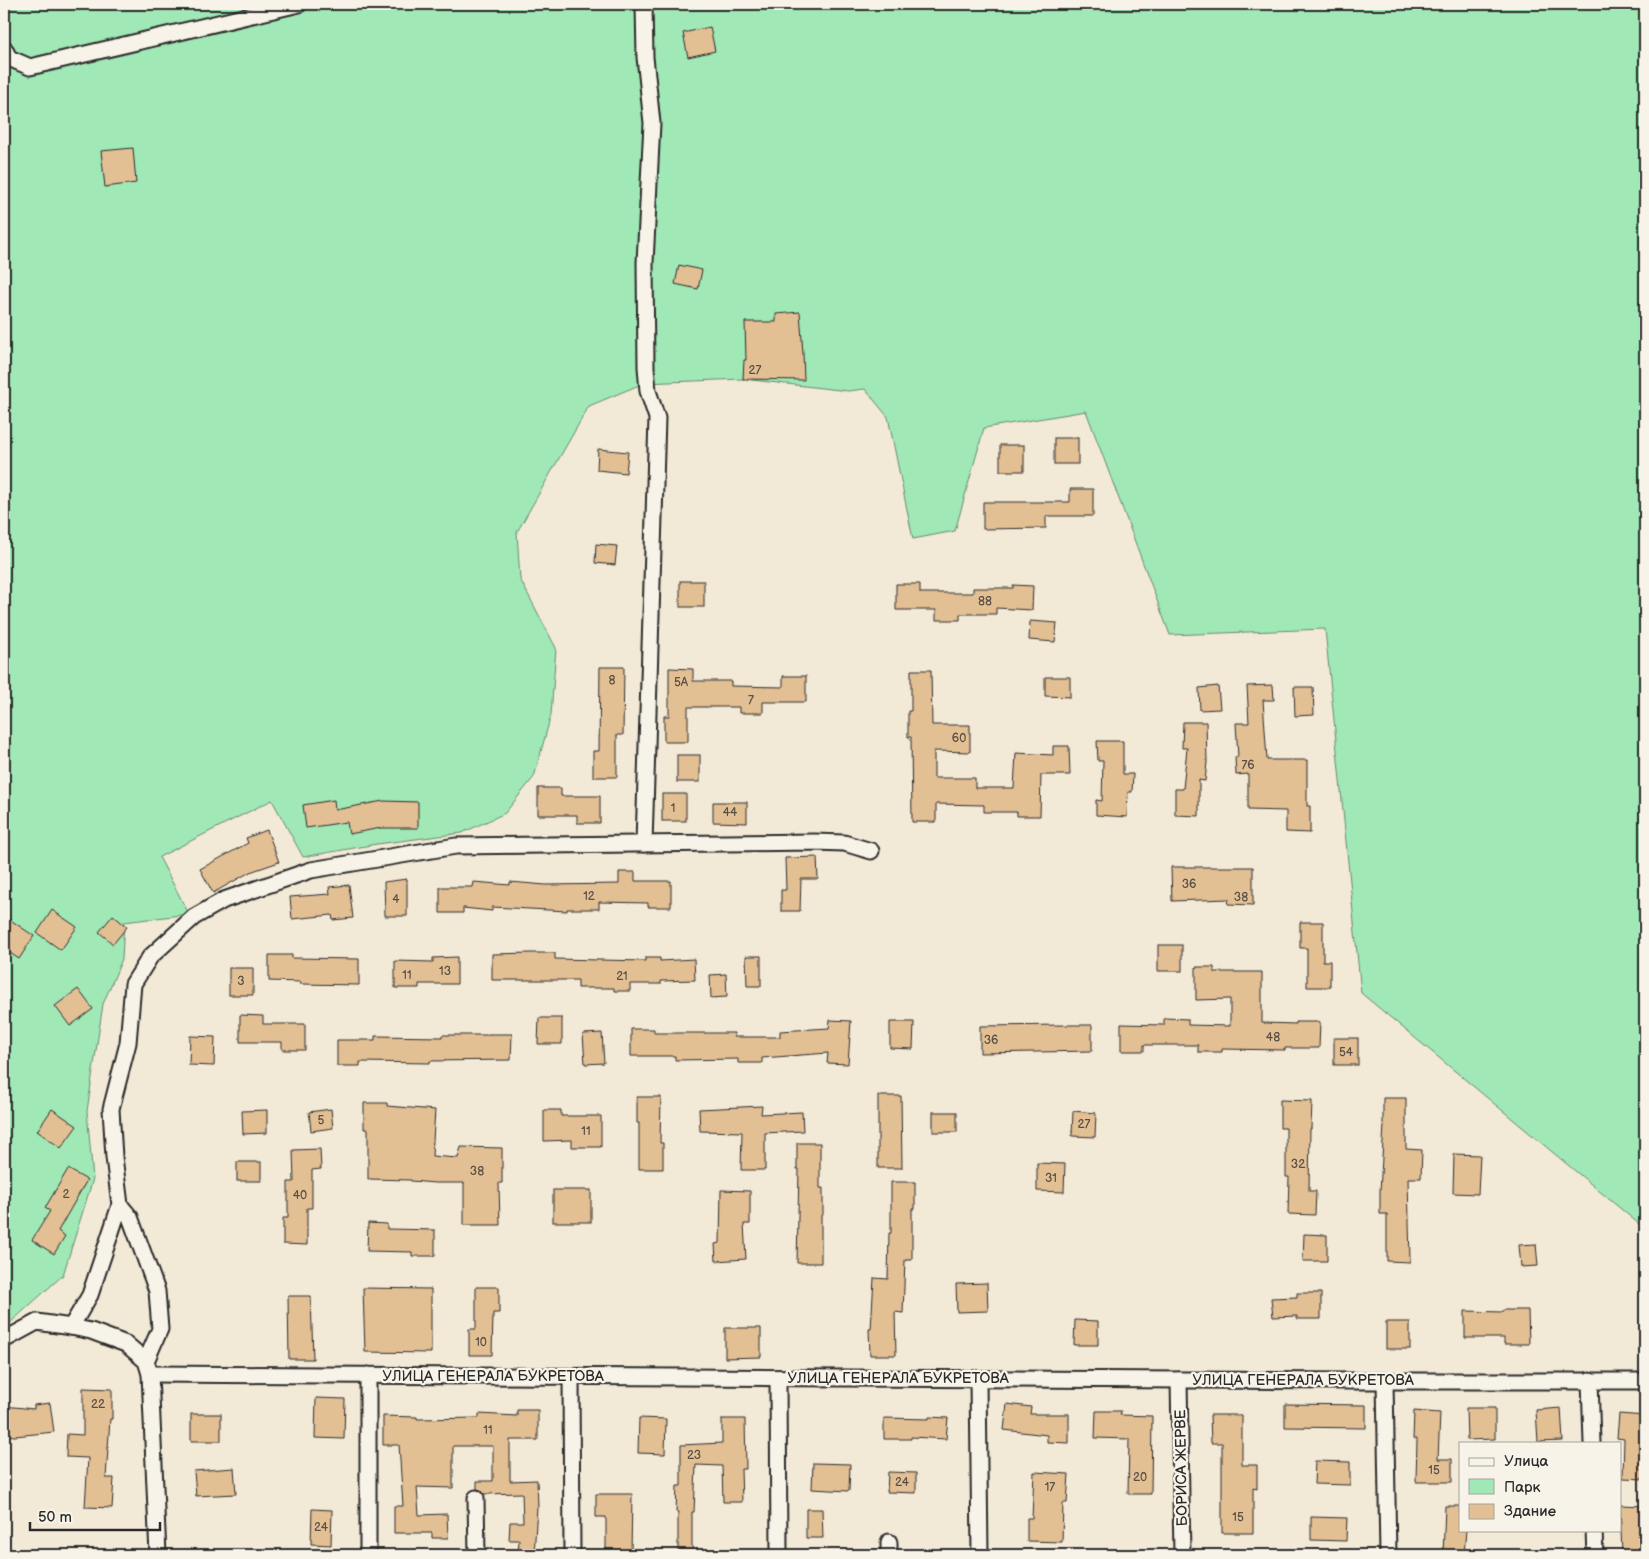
<svg xmlns="http://www.w3.org/2000/svg" width="1649" height="1559" font-family="'Balsamiq Sans',sans-serif">
<style>
.green{fill:#a0e8b6;stroke:#668a70}
.building{fill:#e3bf94;stroke:#2b2b2b}
.lines{fill:none;stroke-linecap:round;stroke-linejoin:round}
.minor-casing{stroke:#2b2b2b;stroke-width:19}
.minor{stroke:#f7f3e8;stroke-width:15}
.labels{text-anchor:middle;stroke-width:4.5;stroke-linejoin:round;paint-order:stroke}
.number-label{font-size:12px;fill:#595045}
.street-label{font-size:15px;fill:#2b2b2b;stroke:#f7f3e8}
</style>
<rect width="100%" height="100%" fill="#f3e9d7"/>
<filter id="ink" filterUnits="userSpaceOnUse"><feTurbulence type="fractalNoise" baseFrequency=".02" numOctaves="2"/><feDisplacementMap in="SourceGraphic" scale="10" xChannelSelector="R" yChannelSelector="G"/><feConvolveMatrix kernelMatrix="1 2 1 2 8 2 1 2 1" color-interpolation-filters="sRGB"/></filter>
<g filter="url(#ink)">
<path class="green" d="M4,4H1645V1229L1361,993L1325,629L1170,635L1086,411L984,428L955,531L913,539L888,417L865,389L848,391L743,379L644,383L589,406L517,532L520,579L556,648L551,715L534,777L505,813L462,833L377,844L303,857L272,800L159,857L189,914L124,922L122,959L103,1004L87,1111L93,1179L63,1275L10,1323L4,1326Z"/>
<g class="building">
<path d="M710,27L715,51L688,57L683,33Z"/>
<path d="M133,148L136,183L105,187L101,151Z"/>
<path d="M679,265L702,270L698,289L675,284Z"/>
<path d="M800,312L803,354L804,380L743,379L744,360H746L745,322H776V314Z"/>
<rect x="1054" y="438" width="24" height="26"/>
<rect x="1000" y="445" width="24" height="26"/>
<path d="M598,449L628,452L626,473L597,470Z"/>
<path d="M1070,489H1093V516H1046V528L983,529V502H1070Z"/>
<path d="M596,544L617,546L615,565L595,563Z"/>
<rect x="680" y="581" width="24" height="26"/>
<path d="M896,584H920V593H973V588H1013V585L1033,586L1032,610L996,608V614H960V620H936V610H896Z"/>
<path d="M1030,621L1057,623L1055,642L1029,640Z"/>
<path d="M600,667H624L623,735H617V777H593V751H599Z"/>
<path d="M669,668L693,669V681H731V686L783,687V676H806V702H763V713H739V707H688V742H664V716H669Z"/>
<path d="M911,670H931L932,725H970V752L934,751V778H975V788H1014L1016,753L1053,755V746H1069L1070,775H1041L1040,816H1017V812H984V805L936,804V822H912L911,737H908V711H911Z"/>
<path d="M1045,677H1070V697L1045,696Z"/>
<path d="M1273,685L1274,700H1263L1267,760H1307V806H1310V833L1286,832V811L1248,810V774L1236,775L1235,757H1238L1236,723H1249L1247,686Z"/>
<path d="M1218,686L1220,709L1200,710L1199,688Z"/>
<path d="M1294,687H1313L1314,715L1295,716Z"/>
<path d="M1183,722H1206L1207,762L1205,781L1199,780V816L1175,815V789H1183L1187,748H1182Z"/>
<path d="M1097,741H1123V774H1133L1132,792H1128L1127,817L1096,815V800L1102,801L1103,761H1098Z"/>
<rect x="677" y="755" width="23" height="27"/>
<path d="M538,788H561V796H600V823H577V815H538Z"/>
<rect x="662" y="794" width="24" height="27"/>
<path d="M334,800L335,810L383,801L418,802V828H381L349,834L347,822L306,828L303,805Z"/>
<path d="M713,802H747V823L713,822Z"/>
<path d="M267,830L279,862L250,872L213,893L200,869L248,843L246,838Z"/>
<path d="M817,857L818,879H801L800,911H781V890H786L785,858Z"/>
<path d="M1171,867H1253V905L1228,904L1229,899L1172,901Z"/>
<path d="M619,872H635V881H671V907H648V903L599,902V909H567V911L492,907V911L463,908V913H440V887H473L474,882L510,885V882L546,885L619,884Z"/>
<path d="M407,879V916H385L384,882Z"/>
<path d="M349,885L353,918L333,920L332,915L292,919L290,897L330,894L329,887Z"/>
<path d="M52,910L77,927L61,950L37,933Z"/>
<path d="M113,915L127,927L113,944L99,932Z"/>
<path d="M9,919L34,936L19,959L4,949V927Z"/>
<path d="M1300,922H1323V961H1330V987H1307V948H1300Z"/>
<rect x="1158" y="945" width="24" height="26"/>
<path d="M532,953H555V959L645,961V958H660V961L694,959L695,980L661,981V984H630V991H614V988H578V980H492V954Z"/>
<path d="M269,955H292V958L359,959V985L300,984V982L269,981Z"/>
<path d="M746,956H761V986H747Z"/>
<path d="M457,957V984H419V988H395V961L433,962V958Z"/>
<path d="M1196,967H1214V972H1262V1023L1296,1024V1022H1320L1319,1048H1285V1050L1222,1049V1052H1198V1045H1144V1051H1121V1024L1164,1025V1018L1188,1019V1025L1230,1026V999L1196,1000Z"/>
<rect x="229" y="968" width="24" height="27"/>
<path d="M726,974L727,997L711,998L710,975Z"/>
<path d="M78,989L93,1009L70,1026L55,1006Z"/>
<path d="M240,1015L263,1016V1024H305V1050H282V1042H240Z"/>
<path d="M539,1018H562V1044H538Z"/>
<path d="M830,1020L851,1021L848,1064L827,1063L828,1053L762,1058V1063H738V1059L675,1060V1056H631V1029H654V1033H734V1037H780V1031L829,1028Z"/>
<path d="M890,1022H914L913,1049L890,1048Z"/>
<path d="M1068,1025H1092V1051L980,1053V1026Z"/>
<path d="M602,1033L604,1063L585,1064L583,1034Z"/>
<path d="M488,1034H512L511,1060L430,1061V1063L360,1062V1066H337V1040H375V1036L442,1037V1035H488Z"/>
<path d="M190,1036L215,1037L214,1066L189,1065Z"/>
<rect x="1334" y="1038" width="24" height="27"/>
<path d="M878,1096H901L902,1168H878Z"/>
<path d="M637,1097H661L660,1143H663V1169H639V1123H637Z"/>
<path d="M1383,1098H1406V1149L1422,1150L1421,1178H1408L1410,1262L1387,1261V1214H1380V1191L1384,1125L1383,1124Z"/>
<path d="M1280,1100L1312,1101L1311,1129H1310L1309,1191H1316L1315,1215L1288,1214L1289,1177H1286V1128H1280Z"/>
<path d="M364,1103H387V1106L435,1110L432,1156L458,1158L461,1147L502,1148V1183H499L500,1225H464V1183H435L411,1181V1180L368,1179V1129H364Z"/>
<path d="M762,1106L761,1114L802,1112L803,1131L765,1133V1170H741L742,1132L700,1131L699,1109Z"/>
<path d="M52,1109L77,1126L61,1148L37,1131Z"/>
<path d="M331,1109L333,1128L311,1131L309,1112Z"/>
<path d="M267,1110V1133L243,1134L242,1111Z"/>
<path d="M544,1110H561V1116H601V1147H572V1140L544,1141Z"/>
<path d="M1073,1111L1096,1113L1095,1137L1072,1136Z"/>
<rect x="933" y="1112" width="24" height="20"/>
<path d="M797,1143H820V1188H823V1215H821V1263H797L799,1169H797Z"/>
<path d="M320,1149L321,1169L312,1170V1208H307V1245L283,1244V1218H288V1182H294L293,1150Z"/>
<path d="M1454,1154L1480,1155L1478,1194L1453,1193Z"/>
<rect x="237" y="1162" width="24" height="19"/>
<path d="M1037,1163L1065,1164L1064,1192L1037,1191Z"/>
<path d="M68,1169L87,1180L58,1231L65,1236L54,1254L32,1240L50,1211L45,1208Z"/>
<path d="M891,1182H915V1209H912V1260H905L903,1313L895,1312L896,1355H870L869,1329H871L874,1278L888,1279L889,1233H891Z"/>
<rect x="553" y="1190" width="38" height="32"/>
<path d="M721,1190L750,1191V1224H744L746,1259L716,1261L715,1244L720,1243Z"/>
<path d="M368,1223L387,1224V1229L435,1230V1256H412V1252L367,1251Z"/>
<path d="M1304,1234L1327,1235V1261H1303Z"/>
<path d="M1536,1244L1538,1266L1521,1267L1519,1245Z"/>
<path d="M987,1283L988,1311L957,1312L956,1284Z"/>
<path d="M476,1287H499V1313H493L492,1355H469V1329H476Z"/>
<path d="M363,1288L431,1289V1353L365,1352Z"/>
<path d="M1297,1293H1321V1319H1297V1316L1273,1317L1271,1298L1297,1297Z"/>
<path d="M288,1296H311L313,1359H289Z"/>
<path d="M1503,1310H1528L1529,1344H1504V1338H1465V1311L1503,1312Z"/>
<path d="M1075,1320L1098,1321V1345H1074Z"/>
<rect x="1386" y="1322" width="24" height="27"/>
<path d="M725,1328H761V1357L725,1358Z"/>
<path d="M83,1388L112,1389V1419H110L106,1478H114L112,1508L85,1507L88,1458L66,1457L67,1434L83,1435Z"/>
<path d="M316,1398L345,1399L344,1439L315,1438Z"/>
<path d="M50,1403L54,1432L15,1436L4,1435V1406L34,1409V1405Z"/>
<path d="M1007,1404L1031,1407L1030,1414H1069V1443L1047,1442V1435L1004,1430Z"/>
<path d="M1285,1404L1366,1405V1428L1285,1427Z"/>
<path d="M1466,1408H1495V1439L1467,1440Z"/>
<path d="M1561,1408L1563,1441L1538,1442L1536,1410Z"/>
<path d="M517,1410H538V1440H510V1481L537,1480L538,1507H537L534,1555H518L519,1540H509L510,1522H523L522,1493L484,1494L481,1490L477,1489V1481H493V1446H453V1488L417,1487L419,1515L447,1514L448,1538H432V1533H394V1506H403L399,1445H383V1416L417,1417V1419L479,1418V1414L517,1416Z"/>
<path d="M1096,1411H1121L1120,1415L1152,1416L1151,1494H1128L1129,1439L1095,1438Z"/>
<path d="M1414,1411L1440,1413L1438,1459H1452V1482H1416L1417,1439H1413Z"/>
<rect x="191" y="1414" width="30" height="27"/>
<path d="M1619,1414L1645,1416L1642,1456H1645V1479L1623,1478L1624,1439L1617,1438Z"/>
<path d="M1210,1415H1242V1465H1257V1489L1253,1488V1533H1222V1443H1211Z"/>
<path d="M929,1417L948,1418L946,1439L911,1437V1439H884V1418L929,1419Z"/>
<path d="M639,1418L666,1419L665,1454L638,1453Z"/>
<path d="M722,1419H745L746,1469H741L742,1502H723L722,1466L696,1465L694,1512H692V1555H678V1512H676L677,1486H681V1445L722,1443Z"/>
<path d="M1315,1461L1350,1462V1485L1314,1484Z"/>
<path d="M813,1463L850,1464L849,1491L812,1489Z"/>
<path d="M234,1468L236,1494L196,1496L194,1471Z"/>
<path d="M888,1472L916,1473V1493L887,1492Z"/>
<path d="M1034,1472L1069,1474L1067,1503H1063L1062,1542L1027,1541V1518H1032Z"/>
<path d="M596,1494H632L631,1555H606V1517H596Z"/>
<path d="M1620,1505L1645,1506V1555H1622Z"/>
<path d="M1445,1506H1460V1530H1466L1464,1555H1443Z"/>
<path d="M312,1509L332,1510L331,1545L311,1544Z"/>
<path d="M806,1509H822L823,1538H806Z"/>
<path d="M1311,1517L1347,1518L1346,1541L1311,1540Z"/>
</g>
<g class="lines">
<g class="minor-casing">
<g id="minor">
<path d="M4,48L9,58L30,67L299,4"/>
<path d="M644,844L657,418L648,391L646,367L645,263L652,123L645,57L644,4"/>
<path d="M120,1205L130,1217L157,1291L160,1329L146,1361"/>
<path d="M71,1327L91,1331L126,1344L146,1361L150,1374L158,1555"/>
<path d="M4,1340L37,1322L71,1327L90,1295L120,1205L114,1157L111,1109L128,1043L133,984L150,957L194,917L224,900L311,870L456,846L814,842L844,843L871,851"/>
<path d="M150,1374L1353,1381H1645"/>
<path d="M571,1377L572,1555"/>
<path d="M778,1378L779,1555"/>
<path d="M978,1379L980,1555"/>
<path d="M1179,1380L1182,1555"/>
<path d="M1590,1380L1592,1443"/>
<path d="M1385,1381L1388,1555"/>
<path d="M476,1498L477,1555"/>
<path d="M1594,1530L1595,1555"/>
<path d="M889,1542V1555"/>
<path d="M368,1555V1375"/>
</g>
</g>
<use href="#minor" class="minor"/>
</g>
</g>
<g class="labels">
<g class="number-label">
<text x="755" y="374">27</text>
<text x="985" y="605">88</text>
<text x="612" y="684">8</text>
<text x="681" y="686">5А</text>
<text x="751" y="704">7</text>
<text x="959" y="742">60</text>
<text x="1248" y="769">76</text>
<text x="673" y="812">1</text>
<text x="730" y="816">44</text>
<text x="1189" y="888">36</text>
<text x="589" y="900">12</text>
<text x="1241" y="901">38</text>
<text x="396" y="903">4</text>
<text x="445" y="975">13</text>
<text x="407" y="979">11</text>
<text x="622" y="980">21</text>
<text x="241" y="985">3</text>
<text x="1273" y="1041">48</text>
<text x="991" y="1044">36</text>
<text x="1346" y="1056">54</text>
<text x="321" y="1124">5</text>
<text x="1084" y="1128">27</text>
<text x="586" y="1135">11</text>
<text x="1298" y="1168">32</text>
<text x="477" y="1175">38</text>
<text x="1051" y="1182">31</text>
<text x="66" y="1198">2</text>
<text x="300" y="1199">40</text>
<text x="481" y="1346">10</text>
<text x="98" y="1408">22</text>
<text x="488" y="1434">11</text>
<text x="694" y="1459">23</text>
<text x="1434" y="1474">15</text>
<text x="1140" y="1481">20</text>
<text x="902" y="1486">24</text>
<text x="1050" y="1491">17</text>
<text x="1238" y="1521">15</text>
<text x="321" y="1531">24</text>
</g>
<g class="street-label">
<text x="493" y="1381">УЛИЦА ГЕНЕРАЛА БУКРЕТОВА</text>
<text x="898" y="1383">УЛИЦА ГЕНЕРАЛА БУКРЕТОВА</text>
<text x="1303" y="1385">УЛИЦА ГЕНЕРАЛА БУКРЕТОВА</text>
<text transform="translate(1181 1468) rotate(-91)" y="5">БОРИСА ЖЕРВЕ</text>
</g>
</g>
<rect width="1649" height="1559" fill="none" stroke="#f7f3e8" stroke-width="20"/>
<rect x="10" y="10" width="1629" height="1539" fill="none" stroke="#2b2b2b" stroke-width="2" filter="url(#ink)"/>
<rect x="1459" y="1442" width="162" height="90" fill="#f7f3e8" stroke="#a5a39c"/>
<rect x="1469" y="1458" width="25" height="8" fill="#f7f3e8" stroke="#a5a39c"/>
<text x="1504" y="1466" font-size="15" fill="#2b2b2b">Улица</text>
<rect x="1469" y="1479" width="25" height="15" fill="#a0e8b6" stroke="#a5a39c"/>
<text x="1504" y="1492" font-size="15" fill="#2b2b2b">Парк</text>
<rect x="1469" y="1504" width="25" height="15" fill="#e3bf94" stroke="#a5a39c"/>
<text x="1504" y="1516" font-size="15" fill="#2b2b2b">Здание</text>
<path d="M30 1522v8h130v-8" fill="none" stroke="#2b2b2b" stroke-width="2.5"/>
<text x="38" y="1522" font-size="15" fill="#2b2b2b" stroke="#f7f3e8" stroke-width="4" paint-order="stroke">50 m</text>
</svg>
